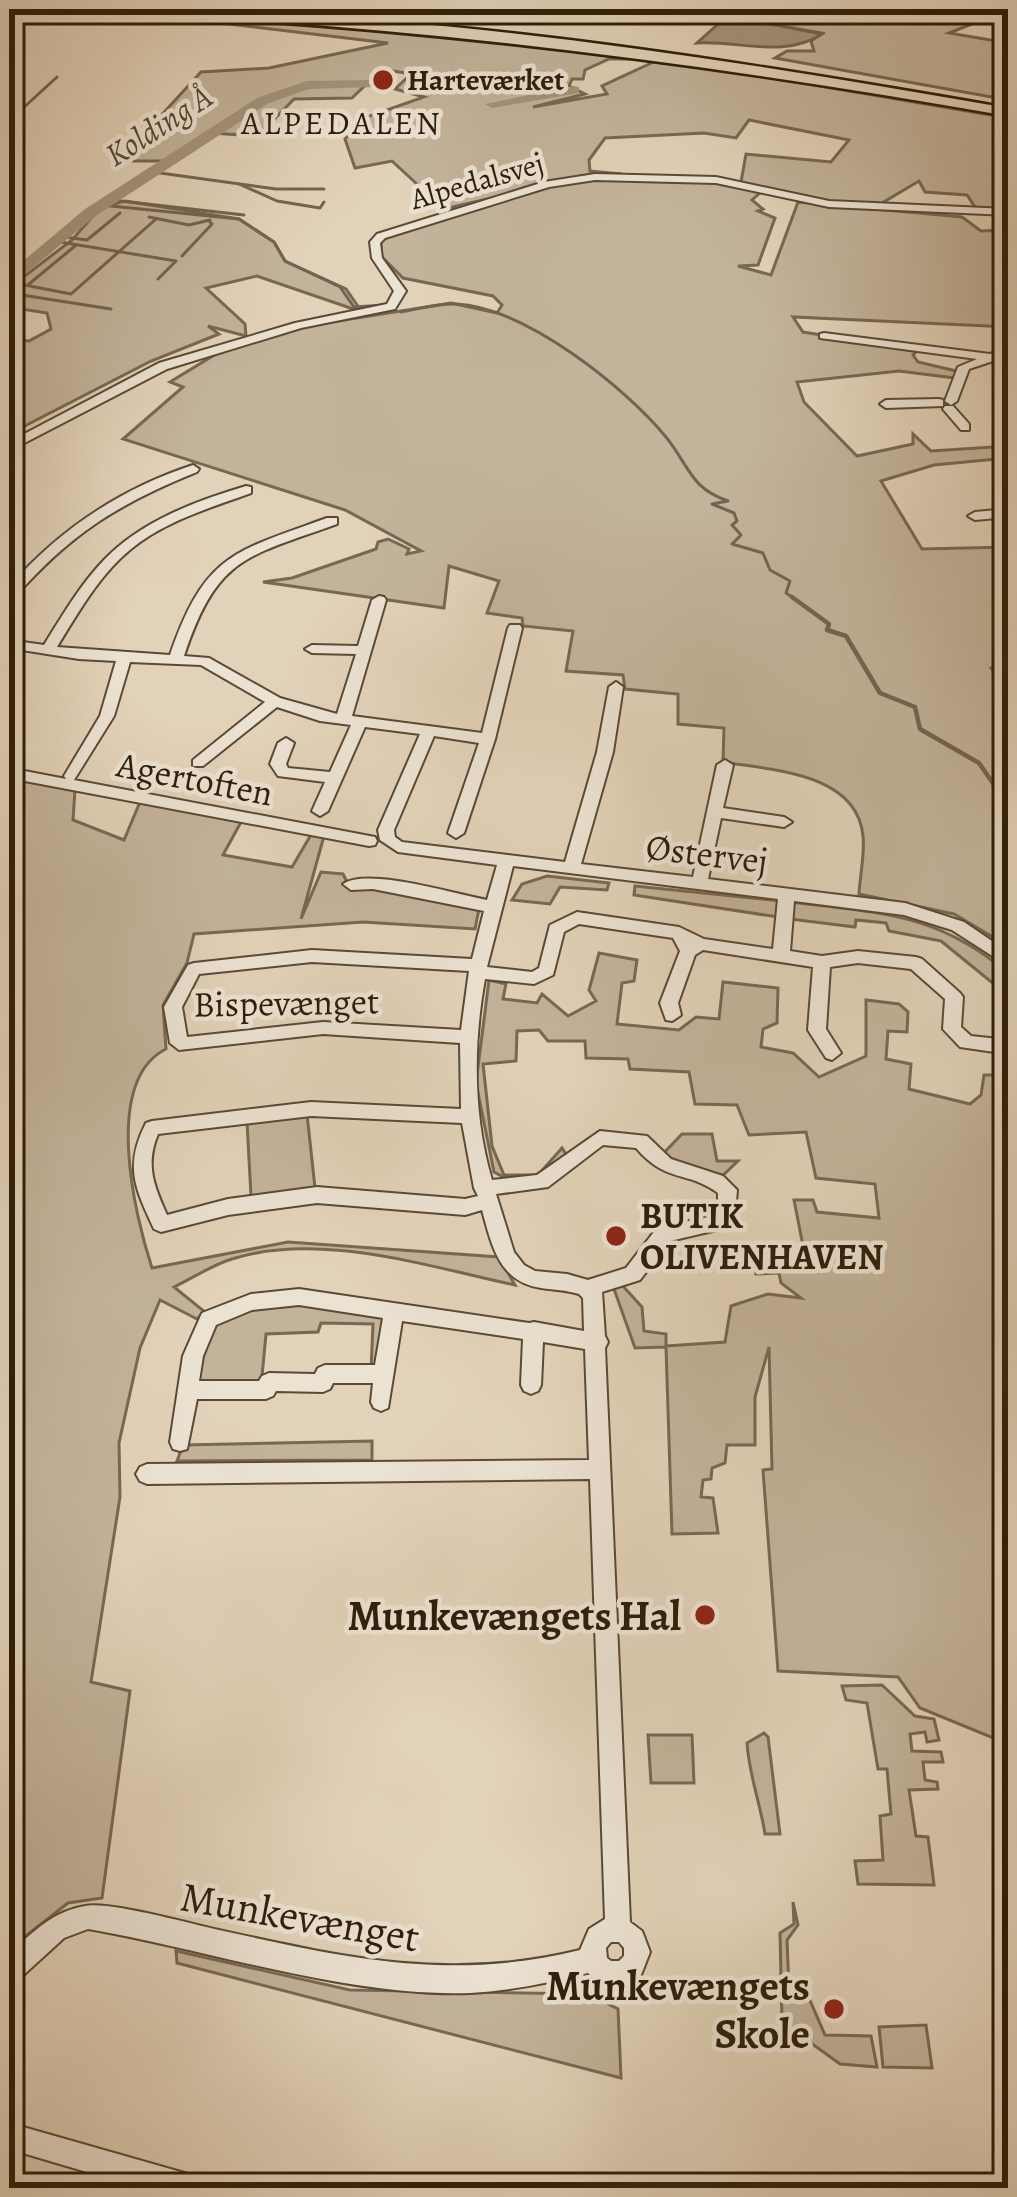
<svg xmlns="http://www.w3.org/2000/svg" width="1017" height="2197" font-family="Alegreya,serif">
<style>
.green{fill:#c3b39b;stroke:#786852;stroke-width:3}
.water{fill:#a4947d;stroke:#74644f;stroke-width:3}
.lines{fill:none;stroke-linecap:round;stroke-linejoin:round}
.stream-far1{stroke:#74644f;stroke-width:3}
.stream{stroke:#74644f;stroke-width:4.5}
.river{fill:#a4947d;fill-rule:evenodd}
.minor-casing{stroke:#5a4a35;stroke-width:4}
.major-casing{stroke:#2d1d09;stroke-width:4}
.highway-casing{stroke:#2d1d09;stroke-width:5}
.minor{fill:#ece2d2;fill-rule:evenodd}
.major{fill:#e2d2b9;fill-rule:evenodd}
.highway{fill:#e2d2b9;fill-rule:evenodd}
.poi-dot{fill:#8f2418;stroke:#ece2d2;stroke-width:4.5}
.labels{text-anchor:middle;stroke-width:9;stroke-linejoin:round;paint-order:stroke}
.far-poi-label{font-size:30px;font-weight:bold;fill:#2d1d09;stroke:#ece2d2;text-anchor:start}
.far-street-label{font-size:30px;fill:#2d1d09;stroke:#ece2d2}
.far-neighbourhood-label{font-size:33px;letter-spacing:3px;fill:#2d1d09;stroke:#ece2d2}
.far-water-label{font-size:33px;font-style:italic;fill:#574732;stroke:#ece2d2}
.street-label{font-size:36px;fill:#2d1d09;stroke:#ece2d2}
.poi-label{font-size:36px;font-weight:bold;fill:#2d1d09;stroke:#ece2d2;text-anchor:start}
.near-poi-label{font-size:42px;font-weight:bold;fill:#2d1d09;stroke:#ece2d2;text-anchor:end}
.near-street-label{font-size:42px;fill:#2d1d09;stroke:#ece2d2}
</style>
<rect width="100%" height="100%" fill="#e2d2b9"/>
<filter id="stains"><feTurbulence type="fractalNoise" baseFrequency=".00167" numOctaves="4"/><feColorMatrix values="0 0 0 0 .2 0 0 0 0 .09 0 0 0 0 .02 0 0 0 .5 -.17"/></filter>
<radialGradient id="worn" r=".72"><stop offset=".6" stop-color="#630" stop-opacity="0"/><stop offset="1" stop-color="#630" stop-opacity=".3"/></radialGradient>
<g class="green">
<path d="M753,9H968L1008,24L982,20L949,33L1008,43V100L775,58L787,51H814L811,41L822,33L742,19Z"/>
<path d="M189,15L378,26L637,59H609L585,70L583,79H572L569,86L585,94L533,107L607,94L602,86L660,59L1008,118V210H977L967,195L925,192L919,181L877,206L796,198L741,182L746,154L831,162L849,140L749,120L736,138L704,133L605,138L589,160L590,171L622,174L587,176L444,209L392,161L355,168L345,139L364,118L424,97L395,89L411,74L382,69L352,98L294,99L258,136L211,133L172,161H133L145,133L201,72L269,68L388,43L170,17Z"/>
<path d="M595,179H699L761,192L752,200L763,209L758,211L775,218L758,265L738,266L771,275L798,202L962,217L981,231L1008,230V327L793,317L803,332L918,350L913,355L918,362L956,371L955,378L899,371L797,382L804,402L857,456L913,444V434L931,451L1008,446V458L934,465L881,481L922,549L1008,547V662L991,668L1008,690V946L954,914L859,894C860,875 865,854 863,836C857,772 770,770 723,762L724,728L678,724V694L625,689L623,675L566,671L573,631L523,626L522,618L487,613L499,581L449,566L444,608L263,582L292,578L376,549L378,542L388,539L409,549L407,554L421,551L345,510L123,439L183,387L170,382L226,348L294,328L451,303L497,313L502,305L493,296L403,278L381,256V242L387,236L540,188Z"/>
<path d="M125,201L239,219L274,242L285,261L346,289L362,312L257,276L206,288L245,324L246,336L208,326L219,334L151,361L9,434V339L29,341L51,329L47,313L9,307V288L72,240L101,207Z"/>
<path d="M9,776L75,790L73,820L124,840L140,802L241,822L223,855L292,867L312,833L324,836L301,919L321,872L343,874L351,890L374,886L479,909L475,929L363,922L194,934L187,963L163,1005L166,1049C102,1081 135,1216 152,1268L288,1242L499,1257L515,1285C430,1267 319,1231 232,1259C212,1265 193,1278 174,1287L205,1312L197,1319L160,1300L140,1348L119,1443L120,1497L91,1682L130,1691L102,1898L68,1903L9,1949Z"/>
<path d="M547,876L609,883L607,890L560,887L550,904L512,900L522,884Z"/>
<path d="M635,886L781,901L778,917L634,895Z"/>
<path d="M792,902C882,914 936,912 1008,973V1744L920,1708L898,1677L778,1671L763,1470L772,1469L769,1347L755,1397V1445H727L725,1463L712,1468L711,1479L703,1480L701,1497L713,1498L718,1533L672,1534L666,1347L635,1348L614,1289L622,1285L642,1307L644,1331L666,1334V1346L725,1342L731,1306L768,1294L801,1298L781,1283L779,1273L756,1274V1261L805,1256L794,1200H813L817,1212L879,1218L875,1184L816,1178L806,1132L749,1135L737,1105L695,1104L689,1072L630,1069L628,1059L586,1058L585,1041H548L539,1030L517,1031L516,1061L483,1064L492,1146L504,1175H538L562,1148L567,1156C543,1176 524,1191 494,1172L476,1083L489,980L506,984L503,999L537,1003L542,994L568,1016L596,1001L589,990L599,953L637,960L634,981L622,983L617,1024L679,1030L696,1017L719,1019L723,982L778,988L777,1023L763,1029L761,1047L793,1053L819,1077L866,1056V1000L899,1004L908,1012L907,1032L888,1031L886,1059L911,1064L909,1089L970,1104L981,1095L984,1075H1006L1005,993L941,941L889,931L886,923L856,920L855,927L790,919Z"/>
<path d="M307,1114L315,1188L251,1196L247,1122Z"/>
<path d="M682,1134H712L717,1161H738L719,1179L661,1156Z"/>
<path d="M296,1302L383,1315L381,1363L371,1370L373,1324L321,1323L318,1332L266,1334L261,1387L205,1386L197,1379L212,1325L251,1306Z"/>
<path d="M372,1441V1460L177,1461L183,1445Z"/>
<path d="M882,1685L915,1716L934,1719L939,1740L927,1742L925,1732L910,1734L912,1751L941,1752L943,1762H923L925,1780L937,1782L938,1789L909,1790L916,1836L928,1837L934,1885L858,1884L855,1861L883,1860L880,1816L891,1814L887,1769H878L867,1703L846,1700L842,1686Z"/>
<path d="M764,1733L768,1737L780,1834H765C760,1802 749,1775 747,1743Z"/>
<path d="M648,1735H692L694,1783H651Z"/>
<path d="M793,1902L798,1925L787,1940L789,1988L805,1989L825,2035L871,2036L877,2067L840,2064L782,2022L780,1933L794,1924Z"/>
<path d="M176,1951L350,1990L588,1994L618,2009L621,2078L177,1963Z"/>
<path d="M926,2025L932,2068L883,2067L879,2027Z"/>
</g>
<path class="water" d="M735,9H753L744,19L822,34C784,59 738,40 697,43Z"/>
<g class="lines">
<g class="stream-far1">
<path d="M9,121L57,77"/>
<path d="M153,172L276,189H324"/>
<path d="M239,184L277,201L320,208L324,202"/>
<path d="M112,200L244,215"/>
<path d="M101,205L239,219L274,242L285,261L340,287L354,307L384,305"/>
<path d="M149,217L189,225L210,220"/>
<path d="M65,237L87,240L120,213"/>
<path d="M60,242L176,261L158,279"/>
<path d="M182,256L212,224L209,221"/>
<path d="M9,282L71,294L156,219"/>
<path d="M29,284L75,246"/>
<path d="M9,293L111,309"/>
<path d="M401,312C419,309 438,303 456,304C524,307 624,386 666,437C690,467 690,488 728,501L712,504L734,513L737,521L732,525L741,535L732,544L763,553L770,570L790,581L786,593L796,600"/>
<path d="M9,334L23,335"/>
</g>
<path class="stream" d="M792,597L829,624L827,630L846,636L880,693L915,707L920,729L979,763L1008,805"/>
<g class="river">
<path d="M370,80L377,84L375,87L309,89L267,104L97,215L9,287V273L85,209L257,98L307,81Z"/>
<path d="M574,86L579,87V93L492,108L485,104Z"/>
</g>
<g class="minor-casing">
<g id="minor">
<path d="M595,174L716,177L829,201L1008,209V215L829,207L716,183L595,180L549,187L385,238L380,243L382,258L406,291L395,309L301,328L167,369L9,451V442L159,363L295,323L387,304L394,291L372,258L370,242L377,234L544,182Z"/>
<path d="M824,333L990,354L1008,348V356L969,369L957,401L951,405L945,401L958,367L977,359L820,338V334Z"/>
<path d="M939,399L943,400V406L886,408L880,404L886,400Z"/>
<path d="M945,406H953L969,424V430H961L943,409Z"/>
<path d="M193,465L199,469L197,472C118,504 71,533 14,598L9,599V587C60,529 120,489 193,465Z"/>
<path d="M246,486L251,487V493C210,508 165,521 131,549C99,575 78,613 57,647L170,655C205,554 233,552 327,518H337V524C245,557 217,557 184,656L209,658L280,698L337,714L356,654L312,653L305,649L312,645L358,646L372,600L379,596L384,597L386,600L352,716L482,733L508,628L510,625H520L522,628L495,739L464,833L456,838L448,833L479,743L434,736L394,830L395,837L402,842L565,862L597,752L609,687L616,682L623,687L613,752L581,864L693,877L717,765L725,760L733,765L723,808L784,817L792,822L784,827L721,818L708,879L905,903L964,922L1008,952V966L952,930L904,915L794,901L790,951L822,956L858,951L916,957L922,959L960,993L963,997L961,1027L971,1036L1008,1040V1054L960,1047L943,1029L945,999L911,969L858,963L830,967L826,1029L841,1053L832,1060L826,1058L808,1030L813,967L703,950L695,955L678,1003L681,1015L672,1021L666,1020L660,1003L680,951L673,938L579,924L564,932L553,975L534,984L485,979C473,1045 473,1115 492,1180L537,1175L600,1131L647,1136L671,1159L723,1176L737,1190L734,1226L670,1241L640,1280L602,1292L605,1336L608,1342L605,1348L630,1922L642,1931L650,1952L641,1975C624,1990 604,1990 588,1973C548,1983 510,1991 470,1993C346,1997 210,1950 88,1929L64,1938L18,1980L9,1984V1954C32,1933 53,1911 85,1906C109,1901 191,1924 219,1930C346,1958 451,1982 580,1950L589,1929L605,1919L590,1479L147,1484L140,1481L136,1474L140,1467L147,1464L589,1460L585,1349L543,1342L541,1385L538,1391L531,1394L524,1391L521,1385L523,1339L402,1321L388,1408L381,1411L374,1408L371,1402L373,1383H333L330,1389L323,1392L276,1391L273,1396L266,1399H197L187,1449L180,1451L173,1449L170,1442L183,1356L202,1313L251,1294L299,1289L529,1323L534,1322L584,1331L583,1298L579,1294C566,1290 554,1290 541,1288C499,1282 492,1246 482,1210L465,1215L317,1203L228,1215L161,1232L154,1229C135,1188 124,1166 146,1123L152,1121L311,1102L461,1109L460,1043L323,1034L179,1050L170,1043L164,1007L188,965L194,963L312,950L472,959L484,911L373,889L351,890L343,884C367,867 455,894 487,900L497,865L398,852L380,840L378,830L420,734L365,727L328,811L320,816L312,811L325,782L278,776L270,764L278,743L286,738L294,743L286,764L288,768L330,772L351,725L320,721L277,707L203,766H193V760L265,702L201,665L130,662L114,716L74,780L375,837L377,841L375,845L369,846L9,778V768L66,779L64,776L100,716L116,661L79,659L9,648V640L44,645C62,616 80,585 104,560C141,521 196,501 246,486ZM513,866L778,899L773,949L704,939L679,927L577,912L550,925L539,968L532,972L487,967ZM312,962L469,971L461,1030L323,1022L187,1037L182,1007L199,974ZM311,1116L462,1123L474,1188L478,1196L465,1199L317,1187L228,1199L167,1215C154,1186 145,1165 158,1134ZM603,1145L636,1148C667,1184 687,1170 718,1193V1215L657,1228L626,1268L588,1280L567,1274L535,1271L524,1265L514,1252L496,1194L548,1187ZM299,1305L383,1318L375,1365H325L318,1368L315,1374L269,1373L262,1376L259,1381H199L203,1356L216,1325L252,1310ZM611,1942H619L624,1948V1956L619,1961H611L607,1958L606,1948Z"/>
<path d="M1008,509V517L975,520L968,516L975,512Z"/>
<path d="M9,2123L188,2174L198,2178L202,2188H141L9,2149Z"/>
</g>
</g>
<g class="major-casing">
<path id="major" d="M969,9H986L1008,18V26Z"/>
</g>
<g class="highway-casing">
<path id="highway" d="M111,9C413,9 712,56 1008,108V116C713,64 418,26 118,13Z"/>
</g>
<use href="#minor" class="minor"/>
<use href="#major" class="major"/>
<use href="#highway" class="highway"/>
</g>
<g class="poi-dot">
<circle cx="383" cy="80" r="12"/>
<circle cx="616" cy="1236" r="12"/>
<circle cx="705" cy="1615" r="12"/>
<circle cx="834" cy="2009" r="12"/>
</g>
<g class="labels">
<g class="far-poi-label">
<text x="407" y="90">Harteværket</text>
</g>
<g class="far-street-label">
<text transform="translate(477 181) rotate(-16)" y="10">Alpedalsvej</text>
</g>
<g class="far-neighbourhood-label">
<text x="342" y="134">ALPEDALEN</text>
</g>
<g class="far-water-label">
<text transform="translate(158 125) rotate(-33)" y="12">Kolding Å</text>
</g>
<g class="street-label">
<text transform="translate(195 778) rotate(11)" y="13">Agertoften</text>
<text transform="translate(707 853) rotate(7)" y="13">Østervej</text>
<text transform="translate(286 1002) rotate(-1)" y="13">Bispevænget</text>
</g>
<g class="poi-label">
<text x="640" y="1228">BUTIK<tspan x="640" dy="41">OLIVENHAVEN</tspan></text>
</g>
<g class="near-poi-label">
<text x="681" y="1630">Munkevængets Hal</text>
<text x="810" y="2000">Munkevængets<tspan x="810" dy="48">Skole</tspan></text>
</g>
<g class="near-street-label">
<text transform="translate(300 1916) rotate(10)" y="15">Munkevænget</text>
</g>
</g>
<rect width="1017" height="2197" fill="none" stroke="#e2d2b9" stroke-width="48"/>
<rect x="12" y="12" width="993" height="2173" fill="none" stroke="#2d1d09" stroke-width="6"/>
<rect x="24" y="24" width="969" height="2149" fill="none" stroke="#2d1d09" stroke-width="3"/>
<rect width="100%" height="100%" filter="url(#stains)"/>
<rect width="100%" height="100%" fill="url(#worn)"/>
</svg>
